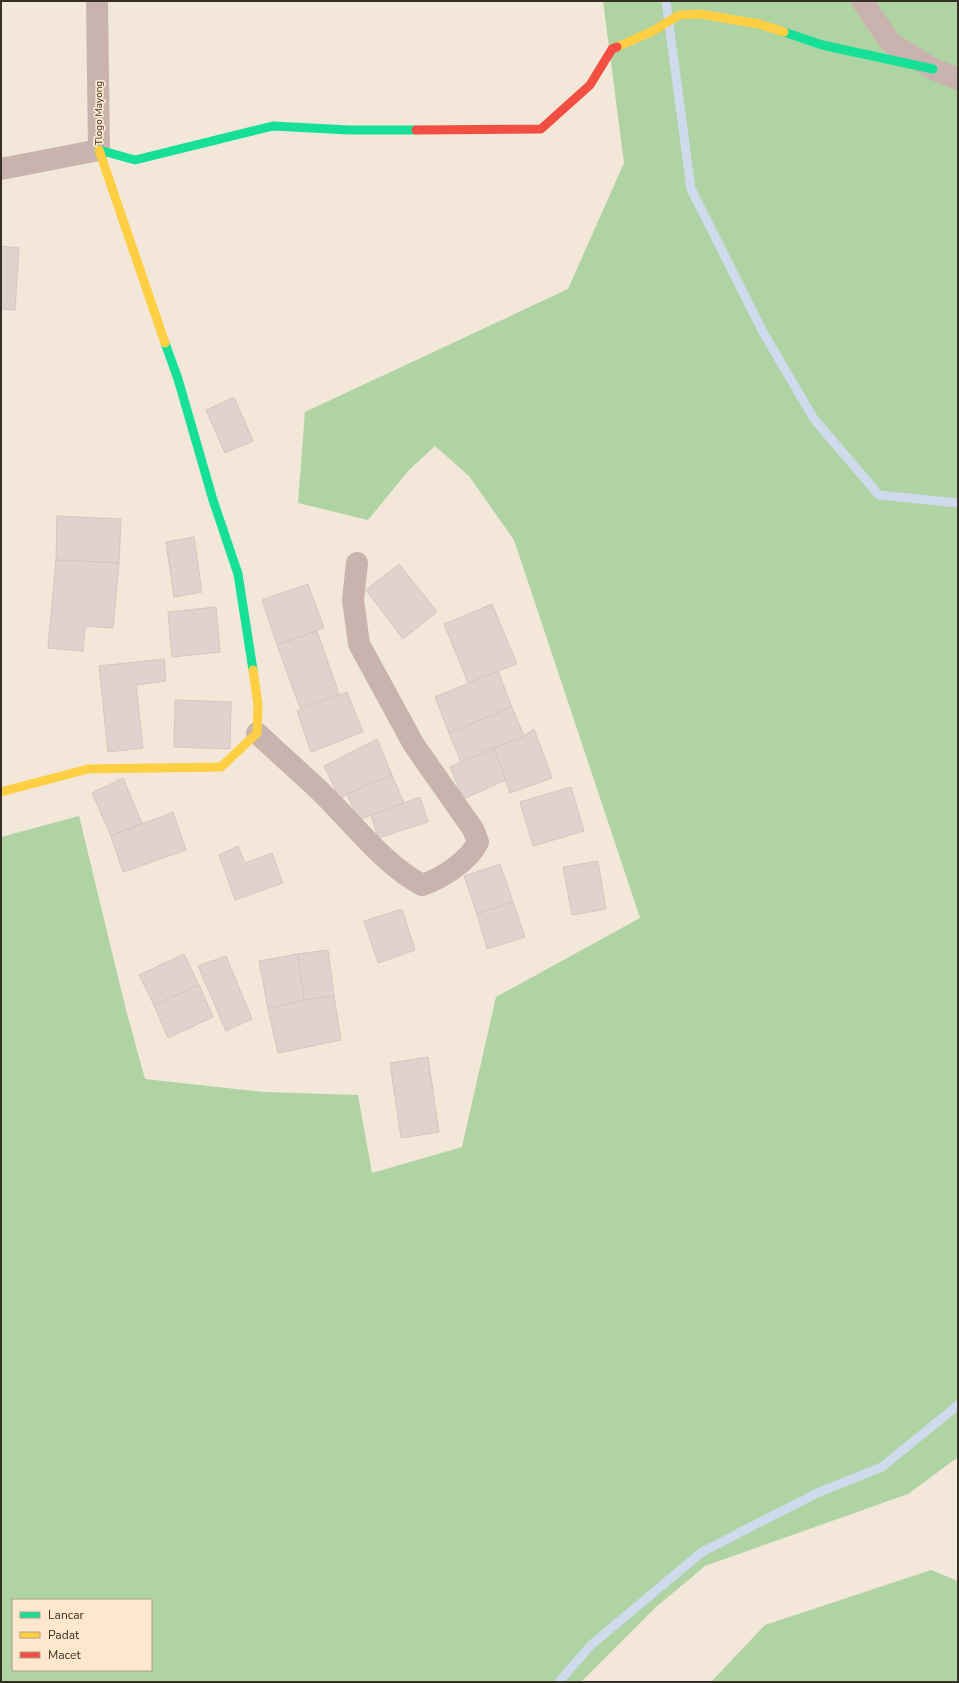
<svg xmlns="http://www.w3.org/2000/svg" width="959" height="1683" font-family="'Nunito Sans',sans-serif">
<style>
.forest{fill:#afd3a3;fill-rule:evenodd}
.lines{fill:none;stroke-linecap:round;stroke-linejoin:round}
.stream{stroke:#cfdaed;stroke-width:9}
.building{fill:#e0d3cd;stroke:#d3c7c0}
.street{stroke:#c9b3ae;stroke-width:22}
.fast{stroke:#16e098;stroke-width:9}
.slow{stroke:#ffcf43;stroke-width:9}
.jam{stroke:#f24e42;stroke-width:9}
.labels{text-anchor:middle;stroke-width:3.5;stroke-linejoin:round;paint-order:stroke}
.street-label{font-size:10px;fill:#372f25;stroke:#fde8cd}
</style>
<rect width="100%" height="100%" fill="#f2e7d8"/>
<g class="forest">
<path d="M603,1H958V1457L908,1494L705,1566L656,1607L581,1682H1V837L79,816L126,1010L145,1079L264,1092L358,1095L372,1173L462,1147L496,997L640,918L514,540L469,476L435,446L409,470L368,520L298,503L305,412L568,289L624,163ZM13,1600H151V1670H13Z"/>
<path d="M931,1570L958,1581V1682H711L765,1625Z"/>
</g>
<g class="lines">
<g class="stream">
<path d="M666,1L691,189L763,332L814,419L879,495L958,503"/>
<path d="M559,1682L591,1645L702,1552L817,1493L882,1467L958,1405"/>
</g>
</g>
<g class="building">
<path d="M1,246L19,248L15,310L1,309Z"/>
<path d="M234,397L253,441L225,453L206,410Z"/>
<path d="M57,516L121,519L119,563L56,560Z"/>
<path d="M194,537L202,592L174,597L166,542Z"/>
<path d="M56,560L119,563L113,628L85,626L83,651L48,648Z"/>
<path d="M399,564L437,612L403,639L366,590Z"/>
<path d="M308,584L324,628L277,645L262,600Z"/>
<path d="M492,604L517,664L468,683L444,624Z"/>
<path d="M216,607L220,652L172,657L168,612Z"/>
<path d="M317,631L339,694L300,708L277,645Z"/>
<path d="M164,659L166,681L136,685L143,748L108,752L99,666Z"/>
<path d="M498,671L512,707L449,733L435,697Z"/>
<path d="M347,692L363,732L311,752L297,711Z"/>
<path d="M175,700L231,702L230,749L174,747Z"/>
<path d="M512,707L524,736L461,762L449,733Z"/>
<path d="M534,729L552,778L510,793L494,748L524,736Z"/>
<path d="M377,739L392,775L347,794L340,799L324,766Z"/>
<path d="M494,748L506,780L463,799L450,767Z"/>
<path d="M392,775L404,803L358,820L347,794Z"/>
<path d="M123,778L142,823L111,836L92,793Z"/>
<path d="M571,787L584,831L533,846L520,802Z"/>
<path d="M420,797L428,822L378,838L371,815Z"/>
<path d="M173,812L186,850L123,872L111,836Z"/>
<path d="M238,846L245,863L272,853L283,883L235,900L219,855Z"/>
<path d="M598,861L606,909L572,915L563,867Z"/>
<path d="M500,864L513,902L477,914L464,876Z"/>
<path d="M513,902L525,937L487,949L477,914Z"/>
<path d="M402,909L415,950L378,963L364,921Z"/>
<path d="M328,950L334,996L304,1000L298,954Z"/>
<path d="M184,954L199,985L154,1005L139,975Z"/>
<path d="M298,954L304,1000L268,1009L259,961Z"/>
<path d="M226,956L252,1019L226,1031L198,966Z"/>
<path d="M199,985L213,1017L168,1038L154,1005Z"/>
<path d="M334,996L341,1040L278,1053L268,1009L304,1000Z"/>
<path d="M428,1057L439,1132L401,1138L390,1063Z"/>
</g>
<g class="lines">
<g class="street">
<path d="M862,1L890,42L933,69L958,79"/>
<path d="M1,169L99,150L97,1"/>
<path d="M257,733C278,753 300,772 322,793C354,824 382,863 422,885C441,879 469,861 478,842L473,829L414,745L359,644L353,600L357,563"/>
</g>
<g class="fast">
<path d="M784,32L822,45L933,69"/>
<path d="M99,150L135,160L273,126L349,130H416"/>
<path d="M165,343L178,379L213,500L238,574L253,670"/>
</g>
<g class="slow">
<path d="M617,47L653,31L679,15L700,14L759,24L784,32"/>
<path d="M99,150L165,343"/>
<path d="M1,792L88,769L221,767L257,733L258,705L253,670"/>
</g>
<path class="jam" d="M416,130L541,129L590,85L612,49L617,47"/>
</g>
<g class="labels">
<g class="street-label">
<text transform="translate(98 113) rotate(-90)" y="4">Tlogo Mayong</text>
</g>
</g>
<rect width="959" height="1683" fill="none" stroke="#372f25" stroke-width="4"/>
<rect x="12" y="1599" width="140" height="72" fill="#fde8cd" stroke="#ae9e8a"/>
<rect x="20" y="1612" width="20" height="6" fill="#16e098" stroke="#ae9e8a"/>
<text x="48" y="1619" font-size="12" fill="#372f25">Lancar</text>
<rect x="20" y="1632" width="20" height="6" fill="#ffcf43" stroke="#ae9e8a"/>
<text x="48" y="1639" font-size="12" fill="#372f25">Padat</text>
<rect x="20" y="1652" width="20" height="6" fill="#f24e42" stroke="#ae9e8a"/>
<text x="48" y="1659" font-size="12" fill="#372f25">Macet</text>
</svg>
